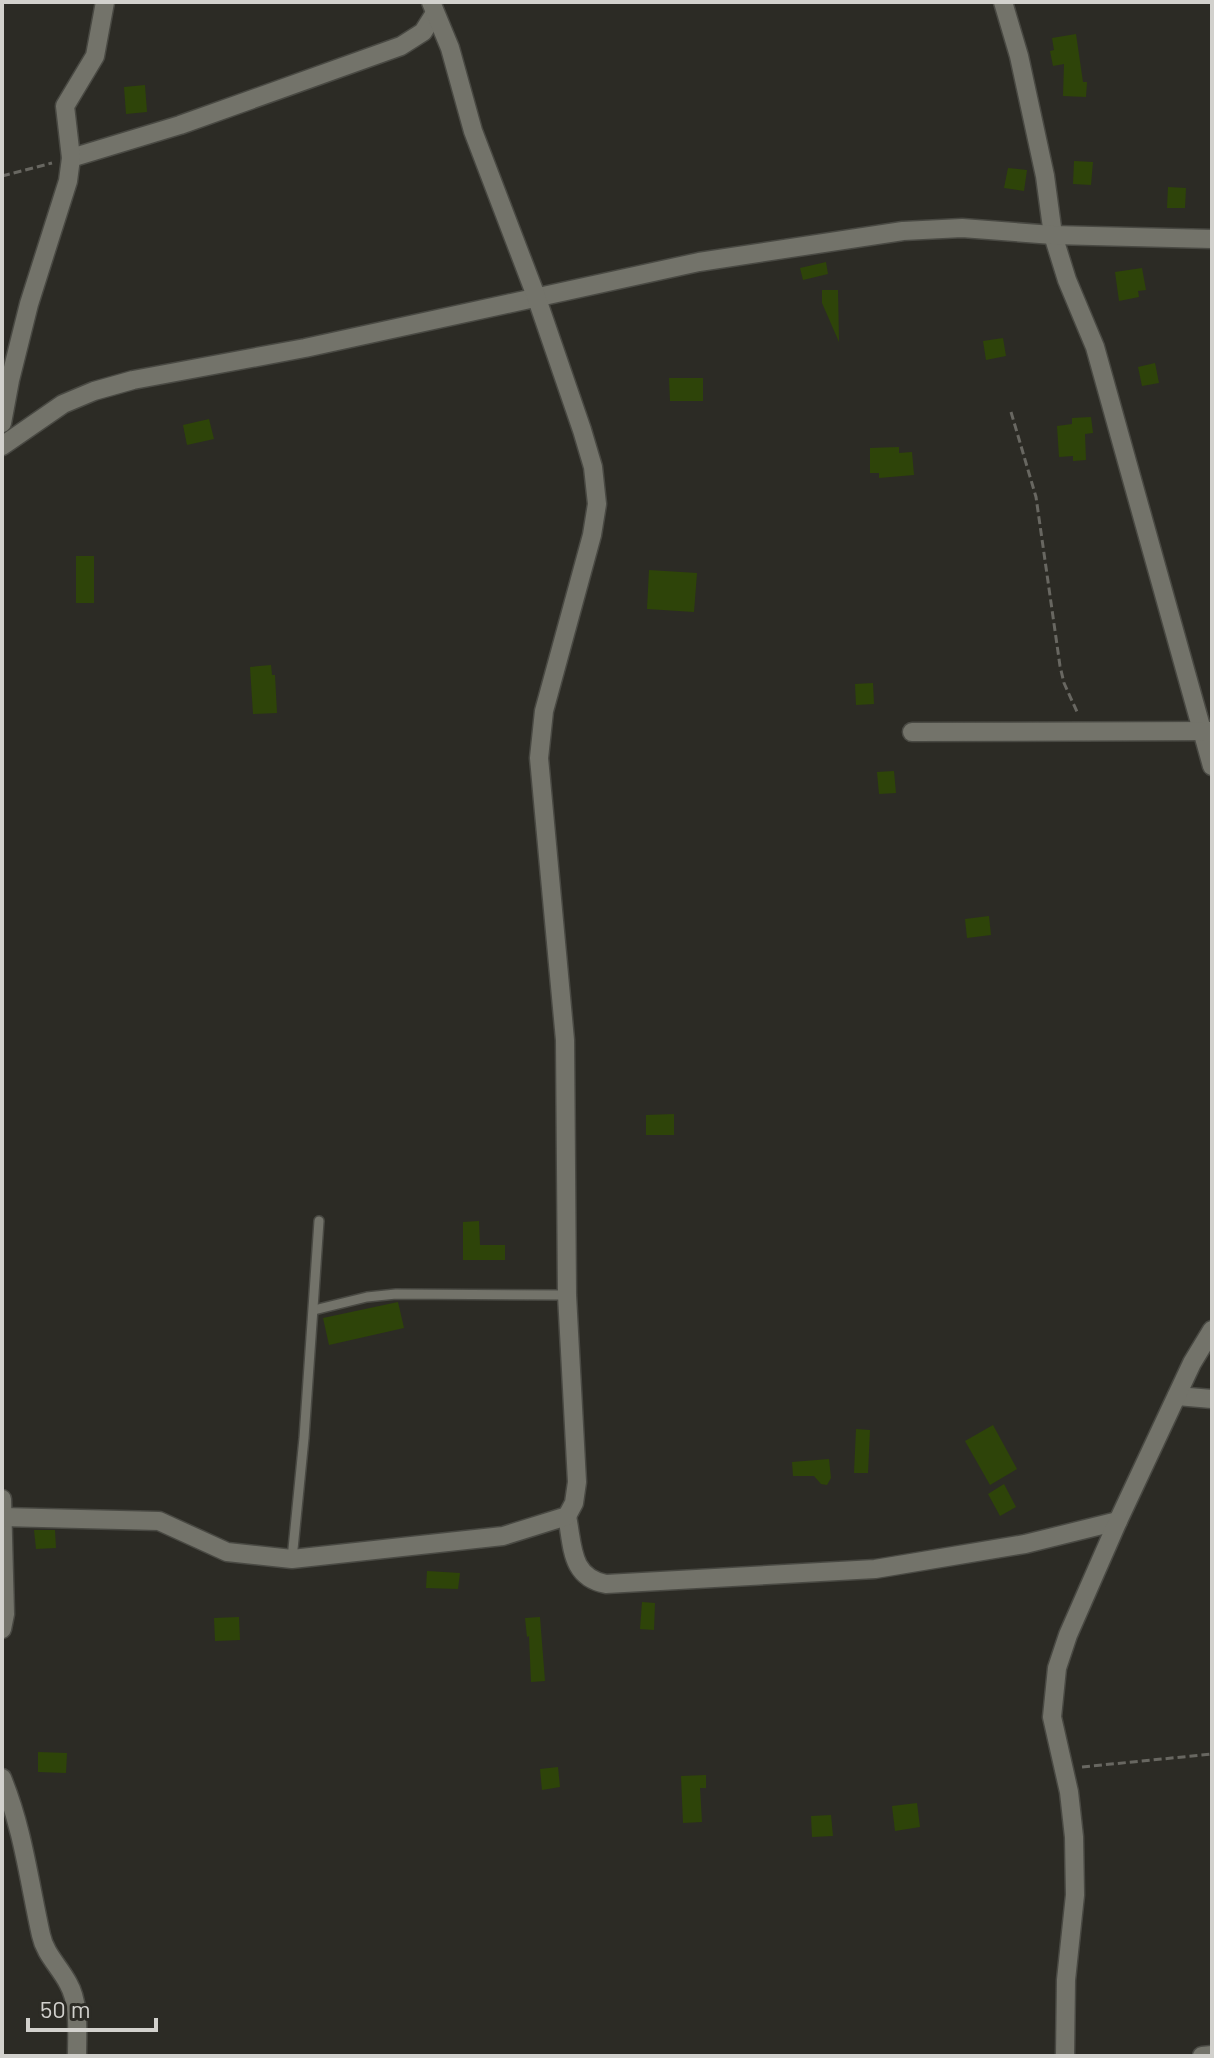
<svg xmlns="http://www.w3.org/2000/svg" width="1214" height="2058" font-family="Barlow,sans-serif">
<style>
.building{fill:#2e4409}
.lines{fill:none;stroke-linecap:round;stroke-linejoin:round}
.lane-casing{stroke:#494943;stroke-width:12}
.street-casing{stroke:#494943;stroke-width:21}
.path{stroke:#686761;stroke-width:3;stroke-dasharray:8 4;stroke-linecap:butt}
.lane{stroke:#73736a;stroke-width:9}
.street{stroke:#73736a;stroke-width:18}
</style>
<rect width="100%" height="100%" fill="#2c2b25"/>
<g class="building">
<path d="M1076,34L1083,82H1087L1086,97L1063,96L1064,64L1053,66L1050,51L1054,50L1052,38Z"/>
<path d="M145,85L147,112L126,114L124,87Z"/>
<path d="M1074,161L1093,162L1091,185L1073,184Z"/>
<path d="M1008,168L1027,170L1024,191L1004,188Z"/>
<path d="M1168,187L1186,188L1185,208H1167Z"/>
<path d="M826,262L828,274L803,280L800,268Z"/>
<path d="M1142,268L1146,290L1138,291L1139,297L1119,301L1115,272Z"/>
<path d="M822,290H838L839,342L822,303Z"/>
<path d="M1003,338L1006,356L986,360L983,341Z"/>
<path d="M1155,363L1159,383L1142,386L1138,367Z"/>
<path d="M669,378H703V401H670Z"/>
<path d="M1091,417L1093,433L1085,434L1086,460L1073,461V456L1059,457L1057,426L1072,424V418Z"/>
<path d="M209,419L214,439L187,445L183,425Z"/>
<path d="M899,447V453L912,452L914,475L879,478V473H870V448Z"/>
<rect x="76" y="556" width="18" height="47"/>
<path d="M649,570L697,573L694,612L647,609Z"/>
<path d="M271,665L272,675H275L277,713L253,714L250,667Z"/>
<path d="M873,683L874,704L856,705L855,684Z"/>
<path d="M894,771L896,793L879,794L877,772Z"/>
<path d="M989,916L991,935L967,938L965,919Z"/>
<path d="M674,1114V1135H646V1115Z"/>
<path d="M479,1221L480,1245H505V1260H463V1222Z"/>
<path d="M398,1302L404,1328L329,1345L323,1318Z"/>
<path d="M993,1425L1017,1469L990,1485L965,1441Z"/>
<path d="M856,1429L870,1430L868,1473H854Z"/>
<path d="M829,1459L831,1478L827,1485L821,1484L814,1476H793L792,1462Z"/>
<path d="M1004,1484L1016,1507L1000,1516L988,1494Z"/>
<path d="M34,1530H55L56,1548L36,1549Z"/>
<path d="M427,1571L460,1573L458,1589L426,1588Z"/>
<path d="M642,1602L655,1603L654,1630L640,1629Z"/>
<path d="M239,1617L240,1640L215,1641L214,1618Z"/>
<path d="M540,1617L545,1681L531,1682L529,1636L527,1637L525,1618Z"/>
<path d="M38,1752L67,1753L66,1773L38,1772Z"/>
<path d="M558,1767L560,1787L542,1790L540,1769Z"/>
<path d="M706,1775V1788H700L702,1822L683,1823L681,1776Z"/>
<path d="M917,1803L920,1827L895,1831L892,1806Z"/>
<path d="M831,1815L833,1836L812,1837L811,1816Z"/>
</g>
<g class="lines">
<g class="lane-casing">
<g id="lane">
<path d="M314,1310L367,1297L396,1294L567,1295"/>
<path d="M292,1559L304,1438L319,1221"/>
</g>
</g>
<g class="street-casing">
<g id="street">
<path d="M1003,2L1019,56L1045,176L1053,235L1067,280L1095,347L1212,766"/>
<path d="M71,158L180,125L401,46L423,32L435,13"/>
<path d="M2,423L10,380L29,304L68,181L71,158L65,106L95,56L105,2"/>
<path d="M2,446L63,404L94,391L133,380L305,348L699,262L903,231L962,228L1053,235L1212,239"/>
<path d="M912,732L1212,731"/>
<path d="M1177,1396L1212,1399"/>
<path d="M2,1499L5,1614L2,1629"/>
<path d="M567,1516C573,1546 570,1577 606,1584L875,1569L1025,1544L1118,1521"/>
<path d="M3,1517L159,1521L227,1552L292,1559L503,1536L567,1516L574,1503L577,1482L567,1295L565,1040L539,758L544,711L592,535L597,504L593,467L582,430L536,296L473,131L450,48L431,2"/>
<path d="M2,1778C23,1829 29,1881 41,1935C45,1954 59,1966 68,1983C80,2004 77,2032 77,2056"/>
<path d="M1065,2056L1066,1980L1075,1895L1074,1837L1069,1792L1052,1717L1057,1668L1068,1635L1118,1521L1192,1363L1212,1330"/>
<path d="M1202,2056L1212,2055"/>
</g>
</g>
<g class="path">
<path d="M2,176L52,163"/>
<path d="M1011,412L1036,497L1060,666L1064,683L1078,714"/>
<path d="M1082,1767L1212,1754"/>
</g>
<use href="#lane" class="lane"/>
<use href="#street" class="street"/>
</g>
<rect width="1214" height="2058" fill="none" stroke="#d2d1cd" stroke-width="8"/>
<path d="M28 2018v12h128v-12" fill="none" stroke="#d2d1cd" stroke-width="4"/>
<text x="40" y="2018" font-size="24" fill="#d2d1cd" stroke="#2c2b25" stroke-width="6" paint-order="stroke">50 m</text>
</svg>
